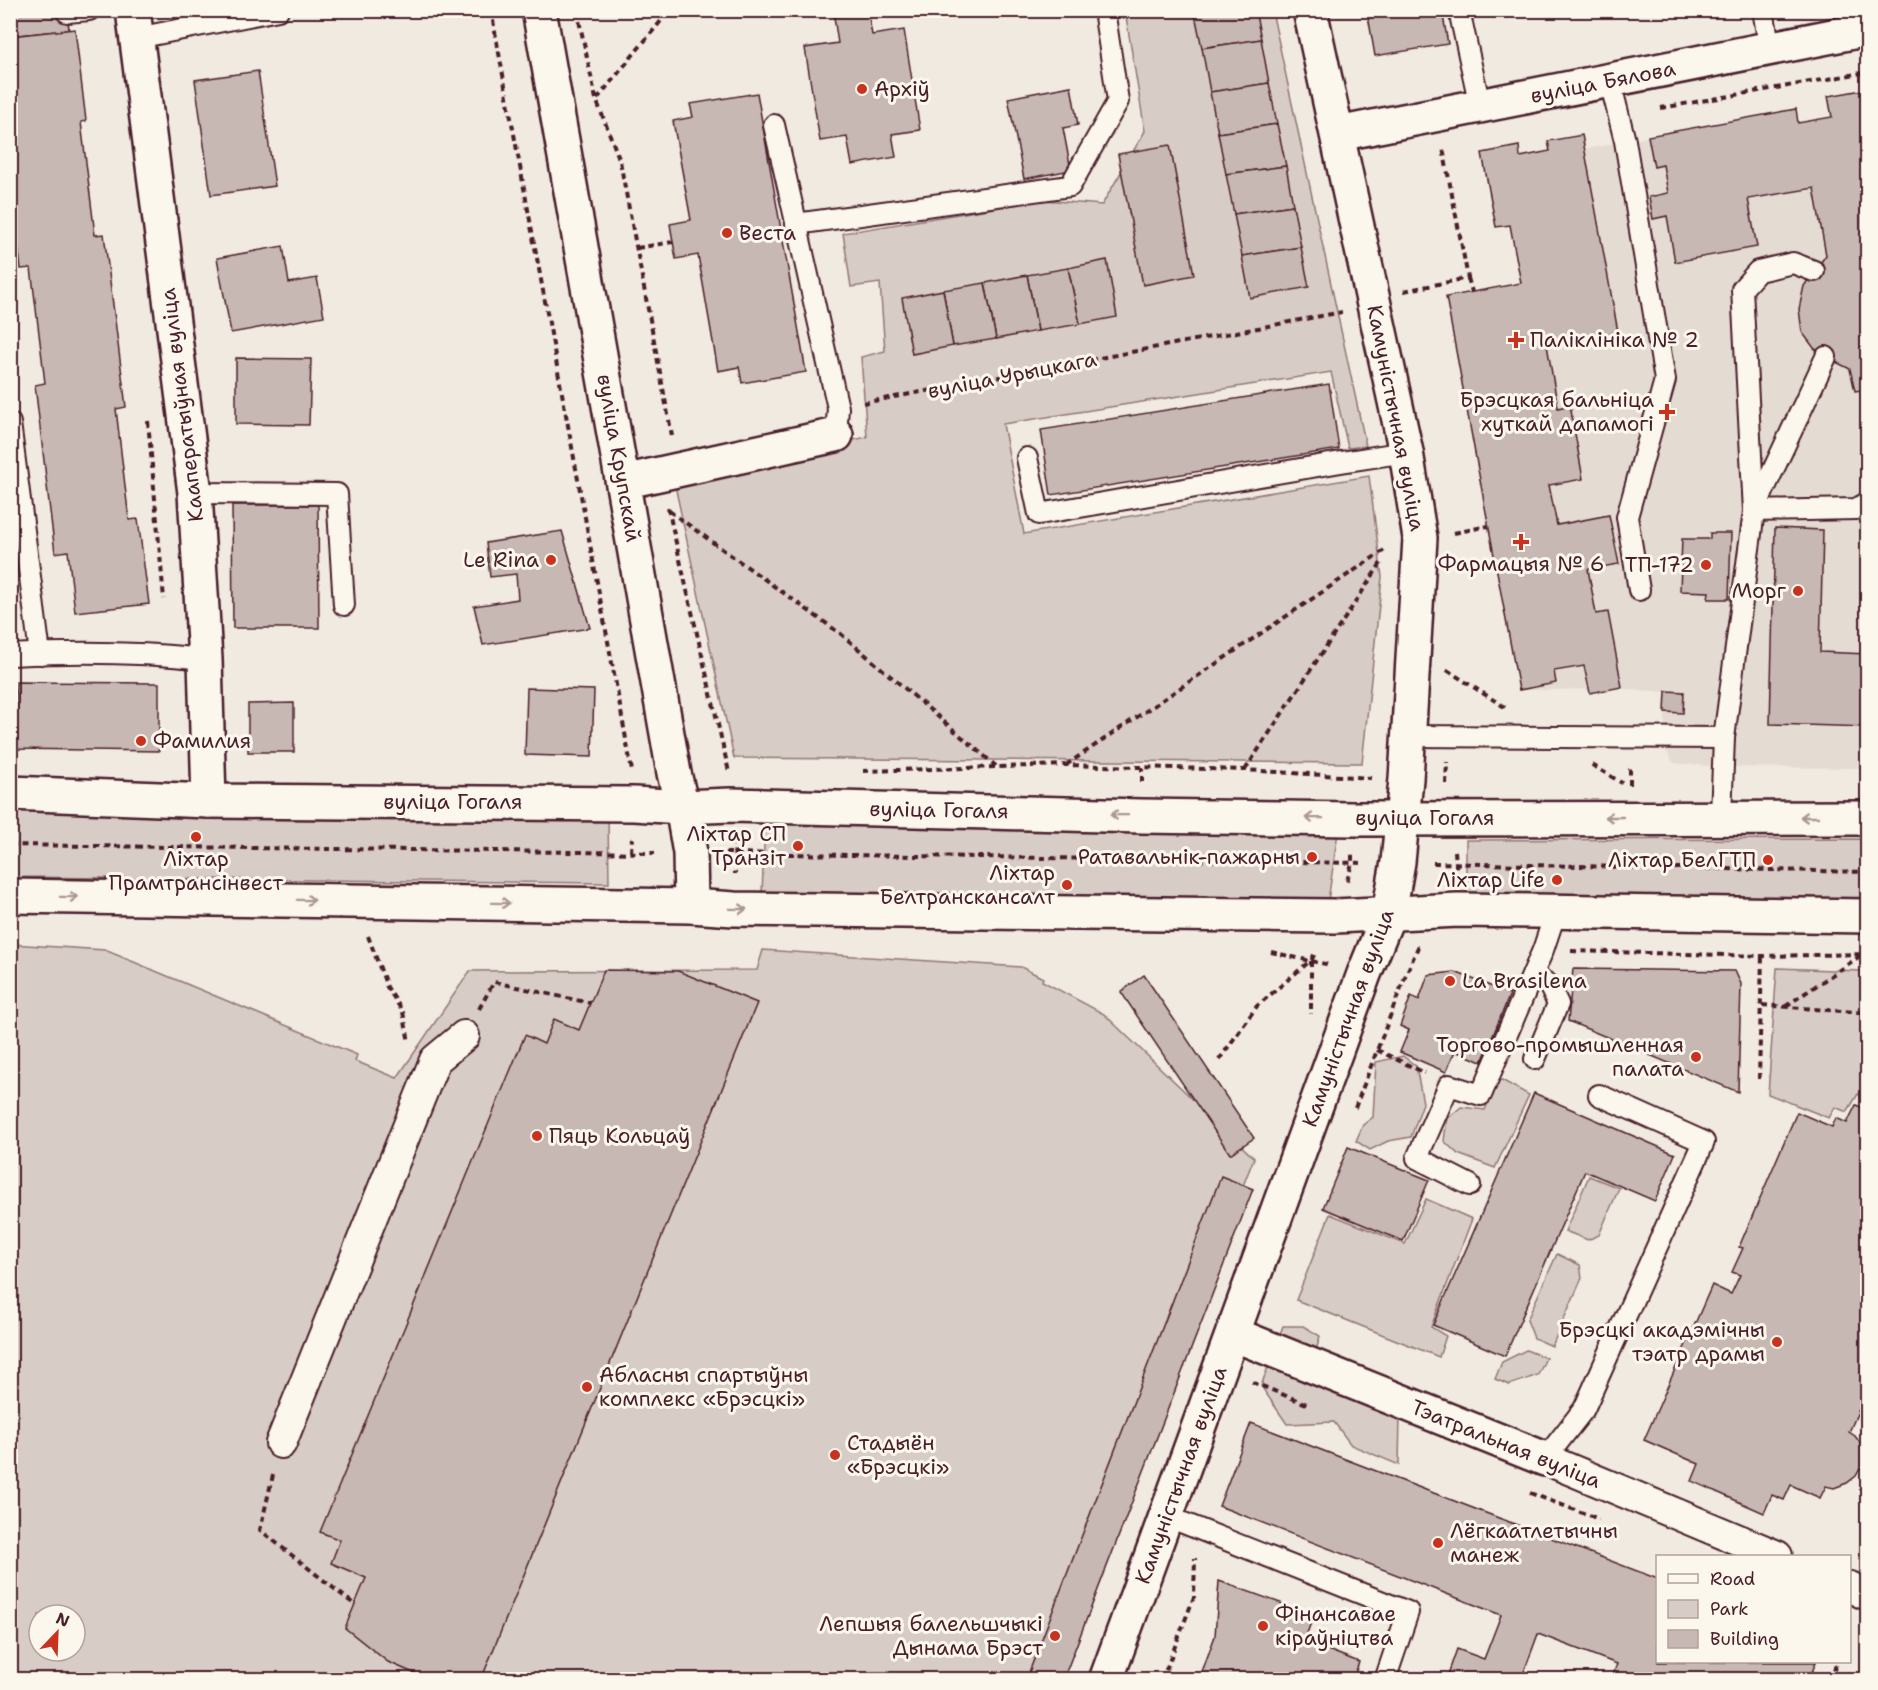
<svg xmlns="http://www.w3.org/2000/svg" width="1878" height="1690" font-family="'Shantell Sans',sans-serif">
<style>
.built{fill:#e4dbd2}
.green{fill:#d8ccc6;stroke:#917678;stroke-width:1.5;fill-rule:evenodd}
.building{fill:#c8b8b3;stroke:#4a1f2b;stroke-width:1.5}
.lines{fill:none;stroke-linecap:round;stroke-linejoin:round}
.service-casing{stroke:#4a1f2b;stroke-width:24}
.pedestrian-casing{stroke:#4a1f2b;stroke-width:34}
.minor-casing{stroke:#4a1f2b;stroke-width:38}
.secondary-casing{stroke:#4a1f2b;stroke-width:38}
.path{stroke:#4a1f2b;stroke-width:4;stroke-dasharray:6 4.5;stroke-linecap:butt}
.service{stroke:#fbf7ec;stroke-width:20}
.pedestrian{stroke:#fbf7ec;stroke-width:30}
.minor{stroke:#fbf7ec;stroke-width:33}
.secondary{stroke:#fbf7ec;stroke-width:33}
.oneway{stroke:#ab9695}
.poi-dot{fill:#c8321e;stroke:#fbf7ec;stroke-width:2}
.labels{text-anchor:middle;stroke-width:6;stroke-linejoin:round;paint-order:stroke}
.street-label{font-size:21px;fill:#4a1f2b;stroke:#fbf7ec}
.poi-label{font-size:21px;fill:#4a1f2b;stroke:#fbf7ec;text-anchor:end}
</style>
<rect width="100%" height="100%" fill="#f0eae0"/>
<filter id="ink" filterUnits="userSpaceOnUse"><feTurbulence type="fractalNoise" baseFrequency=".0167" numOctaves="2"/><feDisplacementMap in="SourceGraphic" scale="12" xChannelSelector="R" yChannelSelector="G"/><feConvolveMatrix kernelMatrix="1 2 1 2 8 2 1 2 1" color-interpolation-filters="sRGB"/></filter>
<g filter="url(#ink)">
<path class="built" d="M1867,89V768L1723,767L1674,763L1664,748L1666,692L1627,689L1519,690L1447,297L1521,283L1510,225L1496,227L1482,153L1519,146L1521,157L1550,152L1548,141L1582,135L1585,149L1796,109L1798,123L1832,117L1828,96Z"/>
<g class="green">
<path d="M1125,11H1272L1366,446L1348,448L1331,372L1003,424L1024,534L1369,476L1382,577L1362,763L734,758L674,481L867,437L861,357L885,351L880,283L851,287L843,233L1043,200L1102,205L1145,131Z"/>
<path d="M11,808L608,817L609,883L11,877Z"/>
<path d="M765,822L1338,832L1328,901L762,894Z"/>
<path d="M1867,839V900L1466,901V840Z"/>
<path d="M10,944L105,950L357,1055L355,1061L397,1078L470,971L757,970L763,950L1021,967L1043,978L1042,981L1104,1014L1254,1158L1047,1679H11ZM39,1615H75V1651H39Z"/>
<path d="M1777,968L1861,971L1867,981V1098L1858,1094L1847,1112L1835,1107L1829,1118L1768,1094Z"/>
<path d="M1403,1056L1416,1066L1423,1103L1411,1137L1388,1141L1370,1150L1356,1141L1363,1125L1373,1117L1376,1062Z"/>
<path d="M1498,1078L1529,1095L1495,1168L1458,1154L1444,1141L1447,1119L1461,1107L1485,1110Z"/>
<path d="M1589,1176L1619,1188L1599,1235L1588,1240L1565,1231Z"/>
<path d="M1426,1199L1472,1219L1431,1327L1446,1336L1439,1357L1296,1300L1330,1214L1405,1244Z"/>
<path d="M1557,1254L1580,1265L1582,1278L1552,1346L1534,1338L1527,1320Z"/>
<path d="M1283,1326H1303L1320,1336L1310,1373L1400,1414L1399,1465L1351,1445L1334,1422L1287,1424L1261,1386Z"/>
<path d="M1526,1350L1546,1358L1538,1375L1509,1385L1495,1379L1502,1362Z"/>
</g>
<g class="building">
<path d="M10,10H67L69,30L10,36Z"/>
<path d="M1194,10H1255L1261,39L1202,48Z"/>
<path d="M1367,10H1442L1448,44L1375,56Z"/>
<path d="M868,12L872,35L904,30L920,130L892,134L896,157L852,165L847,137L820,141L805,48L838,43L834,17Z"/>
<path d="M75,29L86,121L81,122L95,235L104,234L126,407L116,409L129,520L138,519L149,604L75,612L68,551L55,553L35,385L45,383L31,268L21,269L10,179V96H13L10,36Z"/>
<path d="M1261,39L1269,83L1210,92L1202,48Z"/>
<path d="M258,71L275,186L211,195L195,80Z"/>
<path d="M1269,83L1277,124L1218,133L1210,92Z"/>
<path d="M1071,86L1078,125L1063,128L1071,170L1024,179L1008,98Z"/>
<path d="M1868,89V389L1855,391L1850,369L1826,357L1814,348L1802,332L1799,309L1804,286L1826,255L1814,188L1748,199L1757,247L1675,262L1667,216L1653,219L1649,197L1668,193L1663,165L1654,167L1648,136L1796,109L1798,123L1832,117L1828,96Z"/>
<path d="M757,93L806,372L742,383L739,367L718,371L698,255L676,259L670,224L691,220L673,121L693,117L690,104Z"/>
<path d="M1277,124L1286,166L1226,174L1218,133Z"/>
<path d="M1582,135L1618,332L1547,345L1558,408L1570,405L1583,479L1549,485L1557,525L1609,515L1619,564L1588,569L1596,614L1608,612L1622,687L1590,693L1584,666L1554,671L1556,683L1519,690L1446,297L1521,283L1510,225L1496,227L1482,153L1519,146L1520,157L1550,151L1548,141Z"/>
<path d="M1170,145L1194,275L1143,285L1118,154Z"/>
<path d="M1286,166L1293,205L1234,214L1226,174Z"/>
<path d="M1293,205L1301,247L1242,256L1234,214Z"/>
<path d="M283,246L289,283L317,278L324,316L231,333L217,258Z"/>
<path d="M1301,247L1309,287L1250,298L1242,256Z"/>
<path d="M1107,260L1117,317L1080,324L1068,268Z"/>
<path d="M1068,268L1080,324L1038,331L1027,275Z"/>
<path d="M1027,275L1038,331L996,339L985,283Z"/>
<path d="M985,283L996,339L953,346L943,290Z"/>
<path d="M943,290L953,346L912,354L902,298Z"/>
<path d="M236,358L311,359L309,425L236,424Z"/>
<path d="M1329,384L1339,449L1051,495L1041,430Z"/>
<path d="M232,505H318L319,628H233Z"/>
<path d="M1775,528L1823,530L1820,652L1868,654V727L1770,724Z"/>
<path d="M562,531L590,628L483,645L474,606L518,599L516,574L490,577L486,543Z"/>
<path d="M1710,533H1731L1729,599H1708L1709,592L1680,591L1682,539H1710Z"/>
<path d="M16,682L159,683V751L15,749Z"/>
<path d="M527,688L594,690L592,757L525,755Z"/>
<path d="M1666,691L1684,692L1683,713L1665,712Z"/>
<path d="M294,703V752H248V704Z"/>
<path d="M1573,969L1735,971L1741,984L1738,1092L1568,1021Z"/>
<path d="M604,970L678,971L757,1003L481,1680H430L388,1662L345,1628L366,1578L331,1563L340,1540L320,1532L525,1035L544,1044L554,1019L579,1030Z"/>
<path d="M1455,972L1510,994L1482,1062L1455,1051L1446,1072L1400,1052L1409,1030L1400,1026L1411,996L1419,1000L1428,975Z"/>
<path d="M1144,975L1254,1138L1230,1154L1121,992Z"/>
<path d="M1534,1093L1675,1154L1655,1201L1585,1171L1505,1356L1433,1325Z"/>
<path d="M1856,1105L1868,1110V1389L1849,1432L1855,1436L1861,1444L1864,1453L1862,1465L1856,1476L1847,1483L1834,1488L1826,1486L1820,1498L1791,1485L1784,1500L1772,1495L1764,1513L1692,1481L1699,1464L1644,1440L1712,1285L1731,1294L1740,1275L1732,1272L1743,1248L1739,1247L1797,1112L1832,1127L1836,1118L1847,1123Z"/>
<path d="M1348,1147L1429,1180L1403,1241L1323,1208Z"/>
<path d="M1221,1176L1253,1189L1063,1680H1026Z"/>
<path d="M1251,1423L1658,1579V1662H1816L1809,1680H1611L1617,1664L1538,1634L1521,1680H1446L1457,1649L1484,1659L1501,1615L1219,1506Z"/>
<path d="M1219,1581L1314,1615L1304,1641L1359,1662L1353,1680H1199L1215,1636Z"/>
</g>
<g class="lines">
<g class="service-casing">
<g id="service">
<path d="M1459,10L1480,106"/>
<path d="M1763,10L1770,50"/>
<path d="M67,12L89,10"/>
<path d="M137,38L278,10"/>
<path d="M1610,81L1625,141L1665,380L1627,517L1639,590"/>
<path d="M774,125L838,408L836,435"/>
<path d="M796,224L1070,186L1118,101L1104,10"/>
<path d="M1814,271L1793,263L1758,271L1742,289L1754,511L1856,509L1868,502"/>
<path d="M10,423L40,654"/>
<path d="M1027,458L1039,514L1341,462L1406,452"/>
<path d="M195,493L337,494L344,605"/>
<path d="M10,655C75,651 141,652 205,659"/>
<path d="M1408,736L1724,738"/>
<path d="M1721,817L1724,738L1754,511L1826,357"/>
<path d="M1533,974L1549,985L1558,1004L1535,1059"/>
<path d="M1470,1185L1417,1158L1449,1085L1481,1095L1543,950L1556,911"/>
<path d="M1545,1459L1584,1409L1704,1142L1599,1095"/>
<path d="M1166,1516L1408,1612L1385,1680"/>
</g>
</g>
<g class="pedestrian-casing">
<g id="pedestrian">
<path d="M281,1443L435,1060L464,1036"/>
<path d="M1545,1459L1777,1556"/>
<path d="M1850,1587L1865,1594"/>
</g>
</g>
<g class="minor-casing">
<g id="minor">
<path d="M133,10L195,493L205,659L209,801"/>
<path d="M539,10L674,773L682,807L690,853L691,906"/>
<path d="M1338,134L1868,29"/>
<path d="M623,482L836,435"/>
<path d="M1233,1334L1545,1459"/>
<path d="M1106,1680L1364,974L1389,913L1398,862L1406,779L1420,538L1406,452L1310,10"/>
</g>
</g>
<g class="secondary-casing">
<g id="secondary">
<path d="M10,793L209,801L634,804L682,807L731,805L1141,816L1352,819L1868,818"/>
<path d="M10,896L691,906L734,909L1335,916L1458,910L1868,916"/>
</g>
</g>
<g class="path">
<path d="M491,10L632,771"/>
<path d="M848,10V14"/>
<path d="M577,11L596,99L620,161L672,436"/>
<path d="M597,99L670,10"/>
<path d="M1661,108L1868,72"/>
<path d="M637,248L673,242"/>
<path d="M1468,278L1472,292"/>
<path d="M1404,291L1468,278L1443,148"/>
<path d="M863,403L1342,312"/>
<path d="M148,421L164,599"/>
<path d="M668,508L729,772"/>
<path d="M669,511L841,634L996,766"/>
<path d="M1454,533L1488,526"/>
<path d="M1447,670L1506,708"/>
<path d="M1066,765L1386,549"/>
<path d="M1592,765L1622,783"/>
<path d="M1245,770L1383,560"/>
<path d="M863,771L1066,765L1245,770L1371,778"/>
<path d="M1142,782V767"/>
<path d="M1446,784L1447,762"/>
<path d="M1630,785V765"/>
<path d="M734,840L735,874"/>
<path d="M10,845L655,853"/>
<path d="M1455,851L1457,877"/>
<path d="M631,852L632,838"/>
<path d="M725,853L1363,863"/>
<path d="M1433,863L1868,872"/>
<path d="M1347,881L1352,863V853"/>
<path d="M368,936L387,987L403,1012L409,1042"/>
<path d="M1571,951L1762,956L1868,954"/>
<path d="M1271,952L1311,961L1316,951"/>
<path d="M1311,961V1014"/>
<path d="M1311,961L1330,965"/>
<path d="M1762,1005L1868,1013"/>
<path d="M1786,1006L1863,954L1868,960"/>
<path d="M479,1009L494,982L590,1003"/>
<path d="M1377,1050L1425,1073"/>
<path d="M1219,1060L1257,1006L1310,961"/>
<path d="M1759,1079L1762,956"/>
<path d="M1355,1108L1405,977L1418,947L1421,946"/>
<path d="M1252,1382L1309,1405"/>
<path d="M273,1475L260,1530L355,1605"/>
<path d="M1530,1493L1599,1519"/>
<path d="M1162,1680L1194,1597L1195,1558"/>
<path d="M1830,1680L1837,1662"/>
</g>
<use href="#service" class="service"/>
<use href="#pedestrian" class="pedestrian"/>
<use href="#minor" class="minor"/>
<use href="#secondary" class="secondary"/>
</g>
<defs><path id="oneway-shaft" d="M-6 0H5M1.5-3L5.5 0L1.5 3" fill="none" stroke-width="1.6" stroke-linecap="round" stroke-linejoin="round" transform="scale(1.5)"/></defs>
<g class="oneway">
<use href="#oneway-shaft" transform="translate(1119 815) rotate(-179)"/>
<use href="#oneway-shaft" transform="translate(1614 817) rotate(180)"/>
<use href="#oneway-shaft" transform="translate(1809 817) rotate(-180)"/>
<use href="#oneway-shaft" transform="translate(1314 818) rotate(-179)"/>
<use href="#oneway-shaft" transform="translate(69 897) rotate(1)"/>
<use href="#oneway-shaft" transform="translate(306 900) rotate(1)"/>
<use href="#oneway-shaft" transform="translate(501 903) rotate(1)"/>
<use href="#oneway-shaft" transform="translate(738 909) rotate(1)"/>
</g>
</g>
<g class="poi-dot">
<circle cx="862" cy="89" r="6"/>
<circle cx="727" cy="233" r="6"/>
<path d="M1513 331h6v6h6v6h-6v6h-6v-6h-6v-6h6z"/>
<path d="M1664 403h6v6h6v6h-6v6h-6v-6h-6v-6h6z"/>
<path d="M1518 533h6v6h6v6h-6v6h-6v-6h-6v-6h6z"/>
<circle cx="551" cy="560" r="6"/>
<circle cx="1706" cy="565" r="6"/>
<circle cx="1798" cy="591" r="6"/>
<circle cx="141" cy="741" r="6"/>
<circle cx="196" cy="837" r="6"/>
<circle cx="798" cy="846" r="6"/>
<circle cx="1312" cy="857" r="6"/>
<circle cx="1768" cy="860" r="6"/>
<circle cx="1557" cy="880" r="6"/>
<circle cx="1067" cy="885" r="6"/>
<circle cx="1450" cy="981" r="6"/>
<circle cx="1696" cy="1057" r="6"/>
<circle cx="537" cy="1136" r="6"/>
<circle cx="1777" cy="1342" r="6"/>
<circle cx="587" cy="1387" r="6"/>
<circle cx="835" cy="1455" r="6"/>
<circle cx="1438" cy="1543" r="6"/>
<circle cx="1263" cy="1626" r="6"/>
<circle cx="1055" cy="1636" r="6"/>
</g>
<g class="labels">
<g class="street-label">
<text transform="translate(1603 82) rotate(-11)" y="7">вуліца Бялова</text>
<text transform="translate(1012 375) rotate(-11)" y="7">вуліца Урыцкага</text>
<text transform="translate(182 405) rotate(-97)" y="7">Кааператыўная вуліца</text>
<text transform="translate(1396 418) rotate(79)" y="7">Камуністычная вуліца</text>
<text transform="translate(619 458) rotate(80)" y="7">вуліца Крупскай</text>
<text x="453" y="809">вуліца Гогаля</text>
<text transform="translate(939 810) rotate(1)" y="7">вуліца Гогаля</text>
<text x="1425" y="825">вуліца Гогаля</text>
<text transform="translate(1348 1018) rotate(-70)" y="7">Камуністычная вуліца</text>
<text transform="translate(1506 1444) rotate(22)" y="7">Тэатральная вуліца</text>
<text transform="translate(1181 1475) rotate(-70)" y="7">Камуністычная вуліца</text>
</g>
<g class="poi-label">
<text x="874" y="96" text-anchor="start">Архіў</text>
<text x="739" y="240" text-anchor="start">Веста</text>
<text x="1530" y="347" text-anchor="start">Паліклініка № 2</text>
<text x="1654" y="407">Брэсцкая бальніца<tspan x="1654" dy="24">хуткай дапамогі</tspan></text>
<text x="539" y="567">Le Rina</text>
<text x="1521" y="571" text-anchor="middle">Фармацыя № 6</text>
<text x="1694" y="572">ТП-172</text>
<text x="1786" y="598">Морг</text>
<text x="153" y="748" text-anchor="start">Фамилия</text>
<text x="786" y="841">Ліхтар СП<tspan x="786" dy="24">Транзіт</tspan></text>
<text x="1300" y="864">Ратавальнік-пажарны</text>
<text x="196" y="866" text-anchor="middle">Ліхтар<tspan x="196" dy="24">Прамтрансінвест</tspan></text>
<text x="1756" y="867">Ліхтар БелГТП</text>
<text x="1055" y="880">Ліхтар<tspan x="1055" dy="24">Белтранскансалт</tspan></text>
<text x="1545" y="887">Ліхтар Life</text>
<text x="1462" y="988" text-anchor="start">La Brasilena</text>
<text x="1684" y="1052">Торгово-промышленная<tspan x="1684" dy="24">палата</tspan></text>
<text x="549" y="1143" text-anchor="start">Пяць Кольцаў</text>
<text x="1765" y="1337">Брэсцкі акадэмічны<tspan x="1765" dy="24">тэатр драмы</tspan></text>
<text x="599" y="1382" text-anchor="start">Абласны спартыўны<tspan x="599" dy="24">комплекс «Брэсцкі»</tspan></text>
<text x="847" y="1450" text-anchor="start">Стадыён<tspan x="847" dy="24">«Брэсцкі»</tspan></text>
<text x="1450" y="1538" text-anchor="start">Лёгкаатлетычны<tspan x="1450" dy="24">манеж</tspan></text>
<text x="1275" y="1621" text-anchor="start">Фінансавае<tspan x="1275" dy="24">кіраўніцтва</tspan></text>
<text x="1043" y="1631">Лепшыя балельшчыкі<tspan x="1043" dy="24">Дынама Брэст</tspan></text>
</g>
</g>
<rect width="1878" height="1690" fill="none" stroke="#fbf7ec" stroke-width="36"/>
<rect x="18" y="18" width="1842" height="1654" fill="none" stroke="#4a1f2b" stroke-width="2" filter="url(#ink)"/>
<rect x="1656" y="1555" width="195" height="108" fill="#fbf7ec" stroke="#b4a19f" stroke-width="1.5"/>
<rect x="1668" y="1574" width="30" height="9" fill="#fbf7ec" stroke="#b4a19f" stroke-width="1.5"/>
<text x="1710" y="1585" font-size="18" fill="#4a1f2b">Road</text>
<rect x="1668" y="1600" width="30" height="18" fill="#d8ccc6" stroke="#b4a19f" stroke-width="1.5"/>
<text x="1710" y="1615" font-size="18" fill="#4a1f2b">Park</text>
<rect x="1668" y="1630" width="30" height="18" fill="#c8b8b3" stroke="#b4a19f" stroke-width="1.5"/>
<text x="1710" y="1645" font-size="18" fill="#4a1f2b">Building</text>
<g transform="translate(57 1633) rotate(23)"><circle r="28" fill="#fbf7ec" stroke="#b4a19f" stroke-width="1.5"/>
<path d="M0-4.5L10 22L0 15L-10 22Z" fill="#c8321e"/>
<text y="-9" font-size="16" font-weight="bold" text-anchor="middle" fill="#4a1f2b">N</text>
</g>
</svg>
